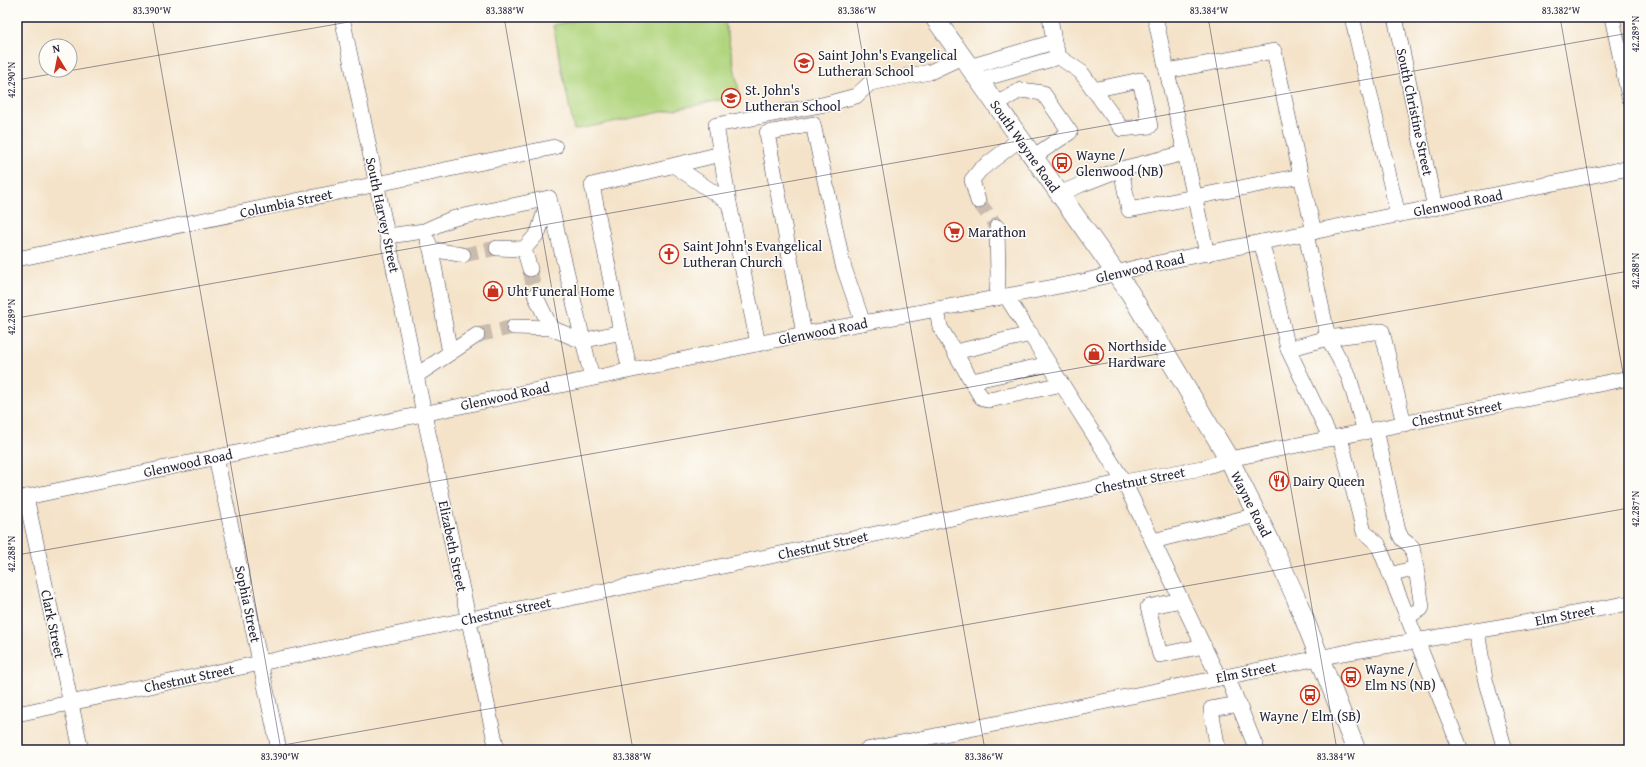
<svg xmlns="http://www.w3.org/2000/svg" width="1646" height="767" font-family="'Gentium Book Plus',serif">
<style>
.green{fill:#b1d57e;stroke:#6a7c5c}
.lines{fill:none;stroke-linecap:round;stroke-linejoin:round}
.minor-tunnel{stroke:#cabcad;stroke-width:15;stroke-dasharray:15 8;stroke-linecap:butt}
.minor-casing{stroke:#423f50;stroke-width:16}
.major-casing{stroke:#423f50;stroke-width:20}
.minor{stroke:#fff;stroke-width:15}
.major{stroke:#fff;stroke-width:19}
.ticks{fill:none;stroke:#22223b;stroke-width:1;stroke-opacity:0.45}
.labels{text-anchor:middle;stroke-width:3;stroke-linejoin:round;paint-order:stroke}
.poi-label{font-size:14px;fill:#22223b;stroke:#fdfcf7;text-anchor:start}
.street-label{font-size:14px;fill:#22223b;stroke:#fdfcf7}
.neatline{fill:none;stroke:#22223b;stroke-width:1.5}
.ticks-label{font-size:10px;text-anchor:middle;fill:#22223b}
</style>
<rect width="100%" height="100%" fill="#fdfcf7"/>
<filter id="ink" filterUnits="userSpaceOnUse"><feTurbulence type="fractalNoise" baseFrequency=".025" numOctaves="2"/><feDisplacementMap in="SourceGraphic" scale="8" xChannelSelector="R" yChannelSelector="G"/><feConvolveMatrix kernelMatrix="1 2 1 2 8 2 1 2 1" color-interpolation-filters="sRGB"/></filter>
<filter id="wash" filterUnits="userSpaceOnUse"><feTurbulence type="fractalNoise" baseFrequency=".012" numOctaves="4" result="noise"/><feDisplacementMap in="SourceGraphic" scale="16" xChannelSelector="R" yChannelSelector="G"/><feGaussianBlur stdDeviation="0.9" result="paint"/><feColorMatrix in="noise" values="0 0 0 0 0 0 0 0 0 0 0 0 0 0 0 0 0 1.4 0 .05"/><feComposite in="paint" operator="in"/></filter>
<g filter="url(#wash)">
<rect width="100%" height="100%" fill="#f4e3c9"/>
<path class="green" d="M591,17H724L740,96L574,130L553,25Z"/>
</g>
<g filter="url(#ink)">
<g class="lines">
<g class="minor-tunnel">
<path d="M978,201L997,227"/>
<path d="M463,255L497,248"/>
<path d="M530,269L535,295"/>
<path d="M477,335L514,327"/>
</g>
<g class="minor-casing">
<g id="minor">
<path d="M342,17L427,428L497,750"/>
<path d="M1050,17L1054,42"/>
<path d="M1155,17L1167,71"/>
<path d="M1352,17L1398,215"/>
<path d="M1395,17L1435,208"/>
<path d="M1612,17L1629,97"/>
<path d="M1059,57L1081,72L1122,129L1150,126L1140,80L1093,90"/>
<path d="M969,67L1054,42L1059,57L979,80"/>
<path d="M996,104L1021,90L1043,93L1070,132L1033,157"/>
<path d="M675,166L729,203"/>
<path d="M1121,169L1185,153"/>
<path d="M1059,194L1080,185L1121,169L1129,210L1301,176L1314,232"/>
<path d="M978,201L972,180L980,170L1020,139"/>
<path d="M997,227L998,275L997,298"/>
<path d="M388,236L424,231L451,219L549,198L592,378"/>
<path d="M428,241L431,249L463,255"/>
<path d="M1261,242L1274,288L1288,349L1331,439"/>
<path d="M497,248L524,249L530,269"/>
<path d="M431,249L450,353"/>
<path d="M524,249L538,233L549,198"/>
<path d="M1207,254L1167,71L1274,51L1301,176"/>
<path d="M17,259L555,147"/>
<path d="M535,295L551,328"/>
<path d="M1006,296L1124,482L1219,678"/>
<path d="M937,309L940,327L981,397L987,400L994,399L1062,384"/>
<path d="M514,327L551,328L582,341L621,332L592,185L721,154"/>
<path d="M621,332L630,370"/>
<path d="M804,334L767,133L813,124L843,265L863,323"/>
<path d="M758,344L729,203L716,125L826,104L856,96L870,83L930,72L962,57"/>
<path d="M1288,349L1328,338L1306,234"/>
<path d="M955,352L1031,334"/>
<path d="M417,375L477,335"/>
<path d="M972,381L1049,364"/>
<path d="M1376,429L1398,531L1402,539L1412,547L1416,568"/>
<path d="M1365,432L1349,377L1328,338L1382,331L1404,424"/>
<path d="M1340,437L1364,532L1378,544L1461,750"/>
<path d="M216,457L279,750"/>
<path d="M26,497L81,750"/>
<path d="M17,499L804,334L1086,281L1139,267L1202,254L1629,168"/>
<path d="M1153,541L1257,515"/>
<path d="M1390,575L1416,568L1422,607L1421,609L1407,617"/>
<path d="M1181,600L1148,607L1160,655L1204,646"/>
<path d="M1477,631L1485,679L1505,750"/>
<path d="M1227,676L1257,750"/>
<path d="M17,714L1124,482L1202,468L1229,459L1629,378"/>
<path d="M866,750L1343,653L1547,619L1629,603"/>
<path d="M1218,750L1211,709L1239,704"/>
</g>
</g>
<g class="major-casing">
<path id="major" d="M934,17L1130,293L1229,459L1273,547L1296,598L1356,750"/>
</g>
<use href="#minor" class="minor"/>
<use href="#major" class="major"/>
</g>
</g>
<path class="ticks" d="M152,17L281,750M504,17L633,750M856,17L985,750M1208,17L1337,750M1560,17L1629,407M17,80L377,17M17,318L1629,33M17,555L1629,271M255,750L1629,508M1600,750L1629,745"/>
<defs>
<g id="school-ring" transform="scale(1)"><circle r="9.5" fill="#fdfcf7" stroke="#c8321e" stroke-width="1.5"/><path d="M0-5L7-2L0 1L-7-2ZM-4 1L0 2.5L4 1V4Q0 6-4 4Z" fill="#c8321e"/></g>
<g id="bus-ring" transform="scale(1)"><circle r="9.5" fill="#fdfcf7" stroke="#c8321e" stroke-width="1.5"/><path d="M-5-6H5V4H4V6H2V4H-2V6H-4V4H-5ZM-3.5-4V0h7V-4ZM-3.5 1.2v1.5H-2V1.2ZM2 1.2v1.5H3.5V1.2Z" fill="#c8321e"/></g>
<g id="supermarket-ring" transform="scale(1)"><circle r="9.5" fill="#fdfcf7" stroke="#c8321e" stroke-width="1.5"/><path d="M-6-5.5h2.5l.6 2H6L4.5 2H-2.5L-4.4-4H-6ZM-1.5 3.2a1.3 1.3 0 1 0 .1 0ZM3 3.2a1.3 1.3 0 1 0 .1 0Z" fill="#c8321e"/></g>
<g id="church-ring" transform="scale(1)"><circle r="9.5" fill="#fdfcf7" stroke="#c8321e" stroke-width="1.5"/><path d="M-1.2-6h2.4v3.5h3.3v2.4h-3.3V6h-2.4V-.1h-3.3v-2.4h3.3Z" fill="#c8321e"/></g>
<g id="shop-ring" transform="scale(1)"><circle r="9.5" fill="#fdfcf7" stroke="#c8321e" stroke-width="1.5"/><path d="M-5-2.5h2.3a2.7 3.5 0 0 1 5.4 0H5L5.5 6h-11ZM-1.5-2.5h3a1.5 2.3 0 0 0-3 0Z" fill="#c8321e"/></g>
<g id="restaurant-ring" transform="scale(1)"><circle r="9.5" fill="#fdfcf7" stroke="#c8321e" stroke-width="1.5"/><path d="M-5-6h1v4h1v-4h1v4h1v-4h1v5L-1.5 .5V6h-2V.5L-5-1ZM5-6V6H3V1.5H1.5Q1.5-4 5-6Z" fill="#c8321e"/></g>
</defs>
<g fill-rule="evenodd">
<use href="#school-ring" x="804" y="63"/>
<use href="#school-ring" x="731" y="98"/>
<use href="#bus-ring" x="1062" y="163"/>
<use href="#supermarket-ring" x="954" y="232"/>
<use href="#church-ring" x="669" y="254"/>
<use href="#shop-ring" x="493" y="291"/>
<use href="#shop-ring" x="1094" y="354"/>
<use href="#restaurant-ring" x="1279" y="481"/>
<use href="#bus-ring" x="1351" y="677"/>
<use href="#bus-ring" x="1310" y="695"/>
</g>
<g class="labels">
<g class="poi-label">
<text x="818" y="60">Saint John's Evangelical<tspan x="818" dy="16">Lutheran School</tspan></text>
<text x="745" y="95">St. John's<tspan x="745" dy="16">Lutheran School</tspan></text>
<text x="1076" y="160">Wayne /<tspan x="1076" dy="16">Glenwood (NB)</tspan></text>
<text x="968" y="237">Marathon</text>
<text x="683" y="251">Saint John's Evangelical<tspan x="683" dy="16">Lutheran Church</tspan></text>
<text x="507" y="296">Uht Funeral Home</text>
<text x="1108" y="351">Northside<tspan x="1108" dy="16">Hardware</tspan></text>
<text x="1293" y="486">Dairy Queen</text>
<text x="1365" y="674">Wayne /<tspan x="1365" dy="16">Elm NS (NB)</tspan></text>
<text x="1310" y="721" text-anchor="middle">Wayne / Elm (SB)</text>
</g>
<g class="street-label">
<text transform="translate(1415 112) rotate(78)" y="5">South Christine Street</text>
<text transform="translate(1025 146) rotate(55)" y="5">South Wayne Road</text>
<text transform="translate(286 203) rotate(-12)" y="5">Columbia Street</text>
<text transform="translate(1458 203) rotate(-11)" y="5">Glenwood Road</text>
<text transform="translate(383 215) rotate(78)" y="5">South Harvey Street</text>
<text transform="translate(1140 268) rotate(-13)" y="5">Glenwood Road</text>
<text transform="translate(823 331) rotate(-11)" y="5">Glenwood Road</text>
<text transform="translate(505 396) rotate(-12)" y="5">Glenwood Road</text>
<text transform="translate(1457 413) rotate(-11)" y="5">Chestnut Street</text>
<text transform="translate(188 463) rotate(-12)" y="5">Glenwood Road</text>
<text transform="translate(1140 480) rotate(-11)" y="5">Chestnut Street</text>
<text transform="translate(1251 504) rotate(63)" y="5">Wayne Road</text>
<text transform="translate(823 545) rotate(-12)" y="5">Chestnut Street</text>
<text transform="translate(453 546) rotate(78)" y="5">Elizabeth Street</text>
<text transform="translate(248 604) rotate(78)" y="5">Sophia Street</text>
<text transform="translate(506 611) rotate(-12)" y="5">Chestnut Street</text>
<text transform="translate(1565 615) rotate(-11)" y="5">Elm Street</text>
<text transform="translate(53 624) rotate(78)" y="5">Clark Street</text>
<text transform="translate(1246 672) rotate(-11)" y="5">Elm Street</text>
<text transform="translate(189 678) rotate(-12)" y="5">Chestnut Street</text>
</g>
</g>
<rect width="1646" height="767" fill="none" stroke="#fdfcf7" stroke-width="44"/>
<g transform="translate(58 58) rotate(350)"><circle r="19" fill="#fdfcf7" stroke="#a5a5ac"/>
<path d="M0-3L7 15L0 10L-7 15Z" fill="#c8321e"/>
<text y="-6" font-size="11" font-weight="bold" text-anchor="middle" fill="#22223b">N</text>
</g>
<rect x="22" y="22" width="1602" height="723" class="neatline"/>
<g class="ticks-label">
<text x="152" y="14">83.390°W</text>
<text x="505" y="14">83.388°W</text>
<text x="857" y="14">83.386°W</text>
<text x="1209" y="14">83.384°W</text>
<text x="1561" y="14">83.382°W</text>
<text transform="translate(1635 34) rotate(-90)" y="4">42.289°N</text>
<text transform="translate(11 80) rotate(-90)" y="4">42.290°N</text>
<text transform="translate(1635 271) rotate(-90)" y="4">42.288°N</text>
<text transform="translate(11 317) rotate(-90)" y="4">42.289°N</text>
<text transform="translate(1635 509) rotate(-90)" y="4">42.287°N</text>
<text transform="translate(11 554) rotate(-90)" y="4">42.288°N</text>
<text x="280" y="760">83.390°W</text>
<text x="632" y="760">83.388°W</text>
<text x="984" y="760">83.386°W</text>
<text x="1336" y="760">83.384°W</text>
</g>
</svg>
